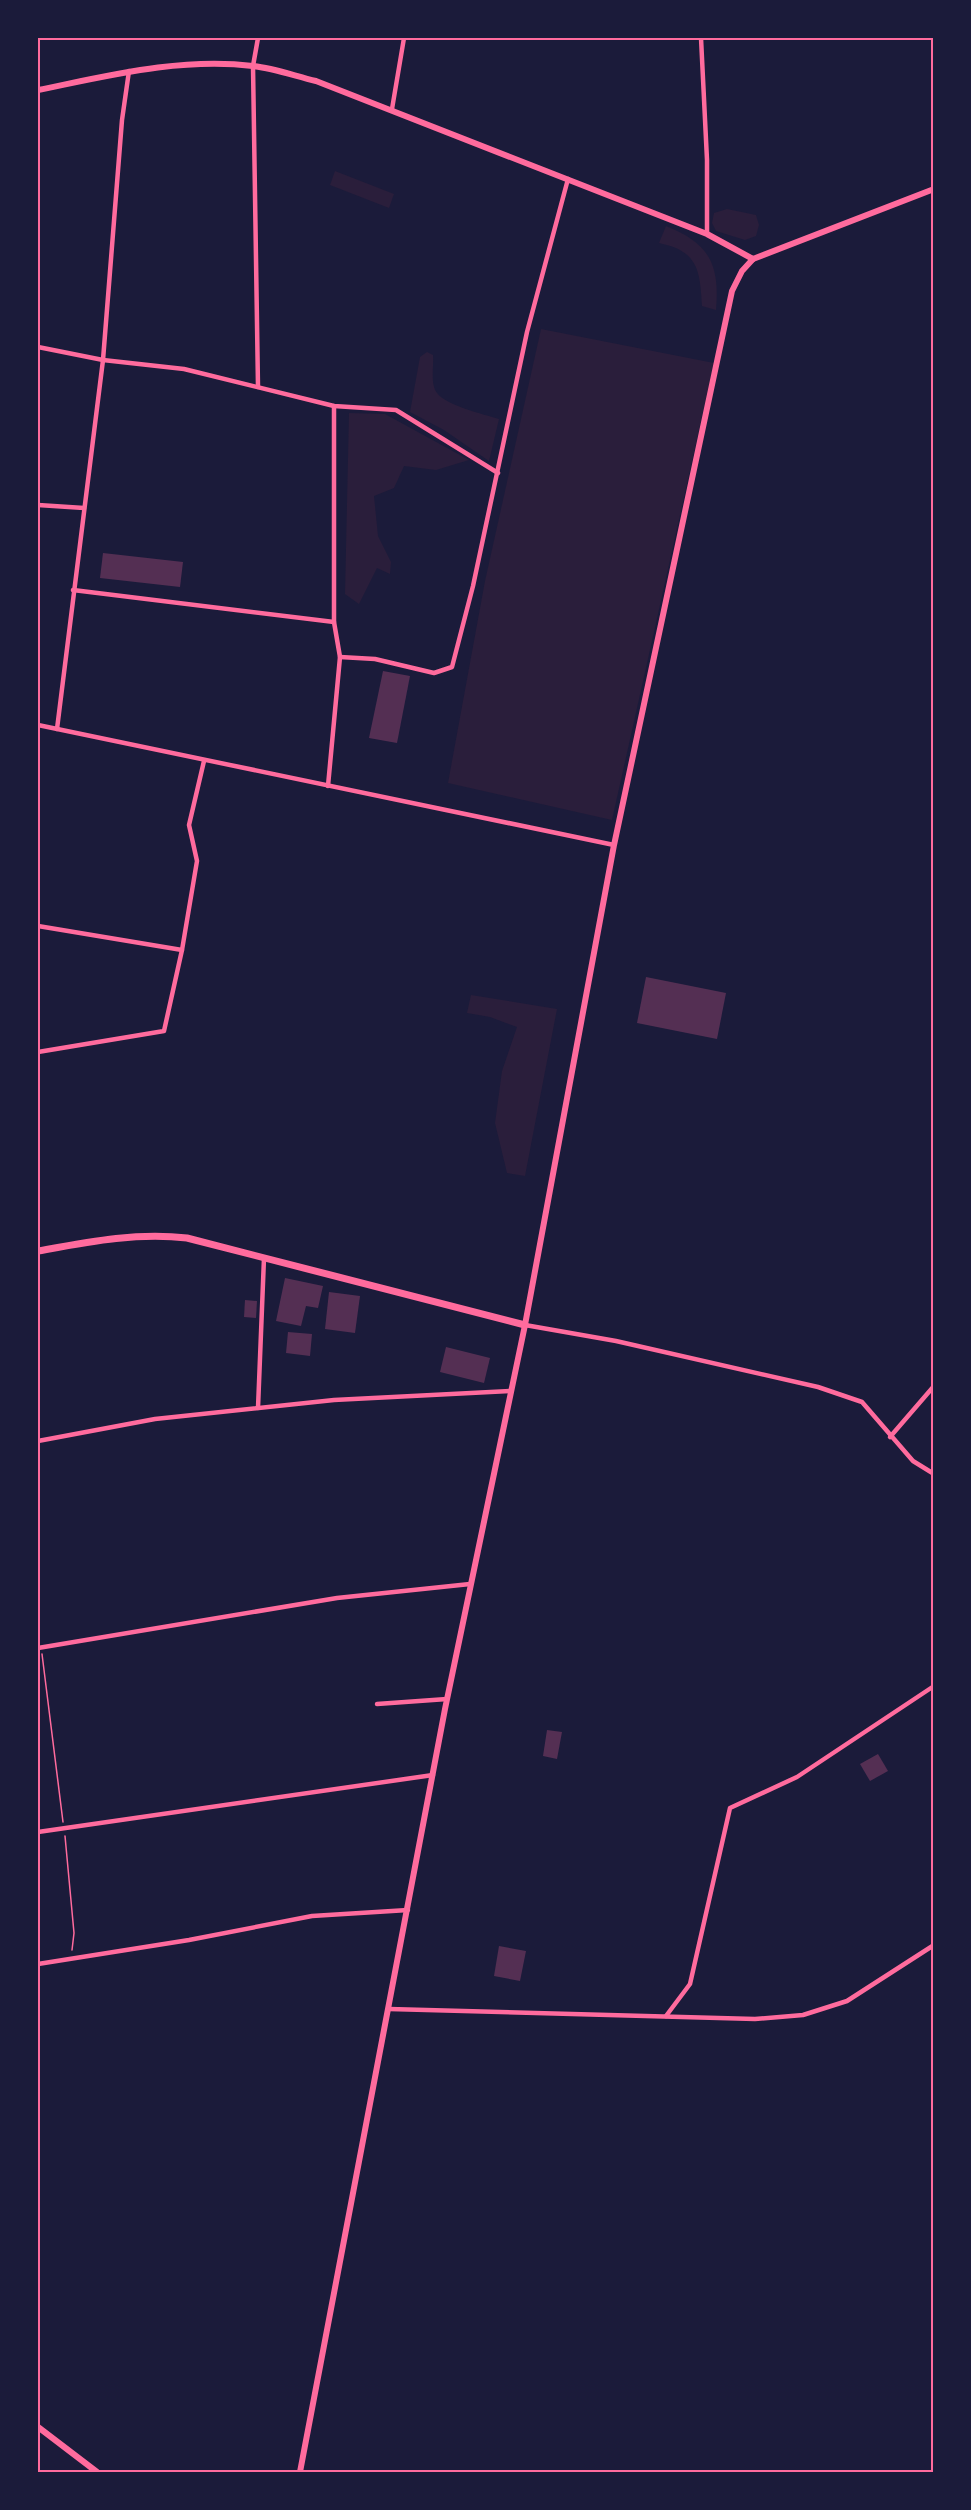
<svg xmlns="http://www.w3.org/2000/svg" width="971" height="2510" font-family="'Alegreya Sans',sans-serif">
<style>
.green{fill:#2a1e3b}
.building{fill:#542f53}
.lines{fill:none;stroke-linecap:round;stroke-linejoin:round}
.path{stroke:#ff6b9d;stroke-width:1.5}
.minor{stroke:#ff6b9d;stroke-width:4.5}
.tertiary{stroke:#ff6b9d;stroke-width:6}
.secondary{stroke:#ff6b9d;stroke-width:7}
.neatline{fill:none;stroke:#ff6b9d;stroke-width:2}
</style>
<rect width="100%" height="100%" fill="#1b1b3a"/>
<g class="green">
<path d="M335,171L394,194L389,208L330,185Z"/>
<path d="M727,209L756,215L759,225L756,236L745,240L716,231L712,223L714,213Z"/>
<path d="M666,226C709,243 720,264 716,310L702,306C700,270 698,251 659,243Z"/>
<path d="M541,329L714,363L612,820L448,783L485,581Z"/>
<path d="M427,352L433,355C434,366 430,384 437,393C447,406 483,414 499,419L489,461L444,430L410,412L420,357Z"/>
<path d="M349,413L385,414L469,460L436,470L404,466L394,488L374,496L378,536L391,562L390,574L377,568L359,604L345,594Z"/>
<path d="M471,995L557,1009L525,1176L507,1173L495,1123L502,1071L517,1027L490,1017L467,1013Z"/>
</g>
<g class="building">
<path d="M103,553L183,562L180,587L100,578Z"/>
<path d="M383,671L410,676L397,743L369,738Z"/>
<path d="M646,977L726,993L717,1039L637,1023Z"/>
<path d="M285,1278L323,1286L318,1308L306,1306L301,1326L276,1321Z"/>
<path d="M329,1292L360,1296L355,1333L325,1329Z"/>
<path d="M245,1300L257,1301L256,1318L244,1317Z"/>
<path d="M288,1332L312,1334L310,1356L286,1353Z"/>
<path d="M446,1347L490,1358L484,1383L440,1372Z"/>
<path d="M547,1730L562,1732L557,1759L543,1756Z"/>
<path d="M878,1754L888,1771L870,1781L860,1764Z"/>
<path d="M499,1946L526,1951L520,1981L494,1976Z"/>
</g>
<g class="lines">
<g class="path">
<path d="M42,1654L63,1822"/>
<path d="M65,1836L74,1933L72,1950"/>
</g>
<g class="minor">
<path d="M258,38L253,66L258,387"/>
<path d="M701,38L707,160V234"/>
<path d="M392,109L404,38"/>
<path d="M38,347L103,360L184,369L334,406L396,410L498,473"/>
<path d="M38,505L84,508"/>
<path d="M73,590L334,622"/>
<path d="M340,657L375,659L434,673L452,667L473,586L527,332L568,179"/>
<path d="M38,725L614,845"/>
<path d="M57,729L103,360L122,120L129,71"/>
<path d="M328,786L340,657L334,622V406"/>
<path d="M38,926L182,950"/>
<path d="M38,1052L164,1031L182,950L197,861L189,825L204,761"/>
<path d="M525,1325L616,1341L818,1387L862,1402L913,1461L934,1474"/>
<path d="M258,1408L264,1258"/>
<path d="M890,1437L934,1386"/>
<path d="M38,1441L155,1419L334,1400L511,1391"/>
<path d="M38,1648L337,1598L470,1584"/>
<path d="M377,1704L447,1699"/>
<path d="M38,1832L433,1775"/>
<path d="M38,1964L189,1940L312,1916L408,1910"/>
<path d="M389,2009L755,2019L803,2015L847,2001L934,1945"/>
<path d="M666,2016L690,1984L730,1808L797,1777L934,1686"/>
</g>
<g class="tertiary">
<path d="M38,90C107,76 181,57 253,66C273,68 295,76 316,81L707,234L753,259"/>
<path d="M38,2427L97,2472"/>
<path d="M300,2472L445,1709L525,1325L614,845L732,291L742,271L753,259L934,189"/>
</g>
<path class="secondary" d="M38,1251C87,1242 136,1232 187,1238L525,1325"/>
</g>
<rect width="971" height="2510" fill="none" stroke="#1b1b3a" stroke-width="78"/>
<rect x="39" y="39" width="893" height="2432" class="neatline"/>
</svg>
